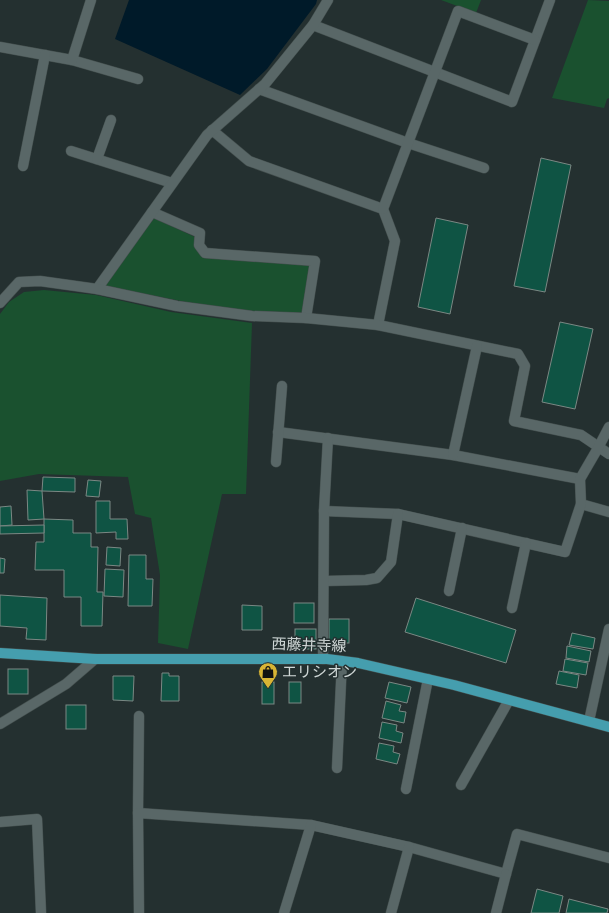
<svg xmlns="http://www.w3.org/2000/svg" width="609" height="913" font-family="'PT Sans Narrow','Noto Sans JP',sans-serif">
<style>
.green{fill:#1a512f}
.water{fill:#001a29}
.building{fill:#0f5444;stroke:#7b8884}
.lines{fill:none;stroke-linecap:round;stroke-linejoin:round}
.minor-casing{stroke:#434e4d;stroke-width:11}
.major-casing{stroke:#434e4d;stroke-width:11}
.minor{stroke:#596767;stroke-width:10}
.major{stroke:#459eae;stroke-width:10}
.labels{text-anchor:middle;stroke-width:3;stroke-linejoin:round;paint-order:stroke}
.street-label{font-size:15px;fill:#d0d8d7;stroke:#243030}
.poi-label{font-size:15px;fill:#d0d8d7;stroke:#243030;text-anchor:start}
</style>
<rect width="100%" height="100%" fill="#243030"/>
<g class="green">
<path d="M441,0H481L476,13Z"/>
<path d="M588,0L609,1V98L607,99L604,108L552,98Z"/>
<path d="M154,218L195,237L194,247L204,257L310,265L302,313L249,311L186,302L105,286Z"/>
<path d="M44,290L96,295L171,312L252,323L246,494H222L188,649L158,643L160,575L151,518L135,514L128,477L39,474L0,481V314L9,302L24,292Z"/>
</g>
<path class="water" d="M129,0H317L316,4L267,69L240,95L115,39Z"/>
<g class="building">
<path d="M541,158L571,165L545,292L514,286Z"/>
<path d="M436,218L468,225L450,314L418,307Z"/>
<path d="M560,322L593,329L575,409L542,402Z"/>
<path d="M43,477L75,478V492L42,491Z"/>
<path d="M88,480L101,481L99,497L86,496Z"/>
<path d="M27,490L42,491L44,519L28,520Z"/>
<path d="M96,501H110V519H127L128,539H116V532L96,533Z"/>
<path d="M11,506L12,525L0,526V507Z"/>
<path d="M44,519L73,520V533H91V547H98L97,592H103L102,626H81V597H64V570H35L36,542H44Z"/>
<path d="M44,525V533L0,534V526Z"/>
<path d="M107,547L121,548L120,566L106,565Z"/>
<path d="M129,555H146V579H153L152,606H128Z"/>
<path d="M0,558L5,559L4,573H0Z"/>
<path d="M105,569L124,570L123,597L104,596Z"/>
<path d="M0,595L47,598L46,640L26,639L27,628L0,626Z"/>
<path d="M416,598L516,630L506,663L405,632Z"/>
<rect x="294" y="603" width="20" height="20"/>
<path d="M242,605L262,606V630H242Z"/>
<rect x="329" y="619" width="20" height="24"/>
<rect x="295" y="629" width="21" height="20"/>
<path d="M572,633L595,638L593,649L569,645Z"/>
<path d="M567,646L591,651L589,662L566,658Z"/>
<path d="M565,659L588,663L586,675L563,671Z"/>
<rect x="8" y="669" width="20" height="25"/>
<path d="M559,671L579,675L577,688L556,684Z"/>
<path d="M162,673H169V676H179V701H161Z"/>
<path d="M113,676H134L133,701L113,700Z"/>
<rect x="262" y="682" width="12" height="22"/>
<rect x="289" y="682" width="12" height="21"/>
<path d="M389,682L411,687L407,703L385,698Z"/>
<path d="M386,701L401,705L399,711L406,712L404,723L382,718Z"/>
<rect x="66" y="705" width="20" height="24"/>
<path d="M382,722L397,725L396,731L403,733L401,743L379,738Z"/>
<path d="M379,743L394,746L393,752L400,754L397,764L376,759Z"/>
<path d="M537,889L563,896L559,913H531Z"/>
<path d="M569,899L608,909L607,913H566Z"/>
</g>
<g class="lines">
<g class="minor-casing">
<g id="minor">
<path d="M313,25L512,102L550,0"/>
<path d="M0,47L72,60L138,79"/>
<path d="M72,60L91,0"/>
<path d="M259,89L408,143L484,168"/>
<path d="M212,130L249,161L383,209L395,241L378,325"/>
<path d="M71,151L172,183"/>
<path d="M97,159L111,120"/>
<path d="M23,166L45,55"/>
<path d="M383,209L458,11L535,40"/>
<path d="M152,212L200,233L199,245L205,253L315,261L306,318"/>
<path d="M97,289L207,135L265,84L313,25L328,0"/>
<path d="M0,303L19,282L40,281L97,289L177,306L252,316L306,318L378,325L518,354L525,366L514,421L581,435L609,454"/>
<path d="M278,432L453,455L580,479"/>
<path d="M453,455L477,346"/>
<path d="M276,462L282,386"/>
<path d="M581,504L609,512"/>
<path d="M324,511L398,514L565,552L581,504L580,479L598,448L609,427"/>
<path d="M324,581L366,580L377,578L391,562L398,514"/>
<path d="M449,591L462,528"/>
<path d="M512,608L526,543"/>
<path d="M323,659L324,511L328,438"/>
<path d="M589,721L609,629"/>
<path d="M0,724L66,684L95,659"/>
<path d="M337,768L342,661"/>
<path d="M461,785L509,700"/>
<path d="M406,789L428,679"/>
<path d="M138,813L139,716"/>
<path d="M0,822L37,819L41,913"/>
<path d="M139,913L138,813L311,825L409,847L506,874L517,834L609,858"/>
<path d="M284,913L311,825"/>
<path d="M391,913L409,847"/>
<path d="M496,913L506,874"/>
</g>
</g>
<g class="major-casing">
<path id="major" d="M0,653L95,659H327L358,663L454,685L609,727"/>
</g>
<use href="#minor" class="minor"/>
<use href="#major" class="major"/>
</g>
<defs>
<g id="shop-pin" transform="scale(1)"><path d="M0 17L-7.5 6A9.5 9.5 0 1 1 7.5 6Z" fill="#d8b434" stroke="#243030"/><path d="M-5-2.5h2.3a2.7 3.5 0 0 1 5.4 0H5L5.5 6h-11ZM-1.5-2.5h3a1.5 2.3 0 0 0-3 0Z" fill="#111"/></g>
</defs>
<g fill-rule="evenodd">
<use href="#shop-pin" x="268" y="672"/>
</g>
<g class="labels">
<g class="street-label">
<text transform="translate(309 645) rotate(2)" y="5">西藤井寺線</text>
</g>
<g class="poi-label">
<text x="282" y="677">エリシオン</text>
</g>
</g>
</svg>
